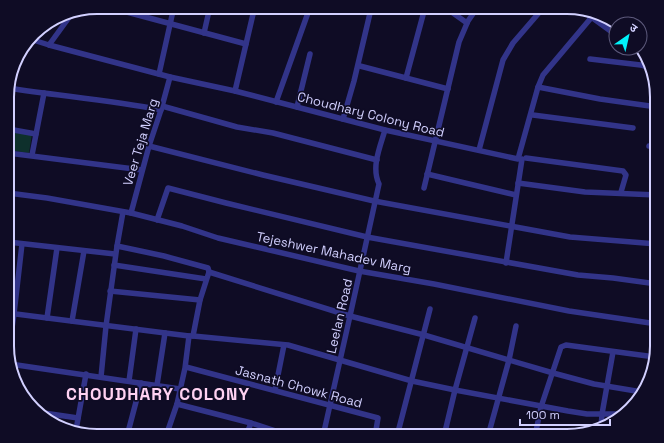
<svg xmlns="http://www.w3.org/2000/svg" width="664" height="443" font-family="'Space Grotesk','Noto Sans Devanagari',sans-serif">
<style>
.green{fill:#0e302c}
.lines{fill:none;stroke-linecap:round;stroke-linejoin:round}
.minor{stroke:#323489;stroke-width:5.5}
.labels{text-anchor:middle;stroke-width:3.5;stroke-linejoin:round;paint-order:stroke}
.street-label{font-size:13px;fill:#d2d0ff;stroke:#0f0c25}
.district-label{font-size:17px;font-weight:bold;letter-spacing:1px;fill:#ffd2f2;stroke:#0f0c25}
.rim{fill:none;stroke:#d2d0ff;stroke-width:2}
</style>
<rect width="100%" height="100%" fill="#0f0c25"/>
<path class="green" d="M8,130L32,134L29,153L8,150Z"/>
<g class="lines">
<g class="minor">
<path d="M446,8L467,23"/>
<path d="M123,11L246,44"/>
<path d="M583,11L616,35"/>
<path d="M204,33L209,11"/>
<path d="M30,39L49,45L170,77L235,91L385,130L518,159L538,87L600,99L657,107"/>
<path d="M49,45L73,12"/>
<path d="M590,59L649,66"/>
<path d="M360,66L448,89"/>
<path d="M644,66L646,54"/>
<path d="M159,74L173,11"/>
<path d="M406,78L423,15L421,10L418,9"/>
<path d="M538,87L543,75L591,18"/>
<path d="M8,88C59,96 110,100 161,110"/>
<path d="M235,91L254,10"/>
<path d="M276,102L309,10"/>
<path d="M162,106L237,127L273,133L377,160"/>
<path d="M297,107L310,54"/>
<path d="M533,115L633,128"/>
<path d="M343,119L354,81L371,9"/>
<path d="M8,129L36,134"/>
<path d="M149,146L263,175L374,201L570,237L657,244"/>
<path d="M649,146L657,147"/>
<path d="M479,150L503,60L513,43L544,7"/>
<path d="M8,153L142,170"/>
<path d="M32,155L44,93"/>
<path d="M526,158L623,171L626,175L621,192"/>
<path d="M427,174L516,195"/>
<path d="M518,183L585,192L657,195"/>
<path d="M424,188L459,42L468,21L477,8"/>
<path d="M8,193L47,198L131,213L182,226L218,238L359,271L434,284L569,311L657,324"/>
<path d="M123,212L117,246L164,256L208,268L209,272L200,300L193,336H189L185,368L177,404L166,436"/>
<path d="M131,213L149,146L161,110L170,77"/>
<path d="M157,220L168,188L226,203L367,237L578,275L613,278L657,284"/>
<path d="M8,242L115,254"/>
<path d="M506,263L522,159"/>
<path d="M114,265L206,279"/>
<path d="M209,272L350,316L424,335L553,373L594,384L642,392"/>
<path d="M110,291L200,300"/>
<path d="M8,313L189,336"/>
<path d="M47,318L57,248"/>
<path d="M72,321L84,251"/>
<path d="M193,336L288,345L412,381L455,390L568,411L587,414H622"/>
<path d="M8,356L14,314L22,244"/>
<path d="M10,364L180,389"/>
<path d="M651,366L653,357"/>
<path d="M186,367L378,418L376,430L381,434L392,436"/>
<path d="M101,377L106,326L117,246"/>
<path d="M129,381L136,329"/>
<path d="M157,385L165,333"/>
<path d="M275,390L284,345"/>
<path d="M177,404L251,423L291,436"/>
<path d="M37,412L78,418"/>
<path d="M601,428L602,414L613,352"/>
<path d="M76,430L86,374"/>
<path d="M127,436L141,383"/>
<path d="M246,436L251,423"/>
<path d="M323,436L350,316L379,184C371,167 380,147 385,130"/>
<path d="M397,436L430,309"/>
<path d="M444,436L455,390L475,318"/>
<path d="M488,436L509,360L516,326"/>
<path d="M535,436L541,407L561,347L566,345L655,357"/>
</g>
</g>
<g class="labels">
<g class="street-label">
<text transform="translate(371 114) rotate(14)" y="5">Choudhary Colony Road</text>
<text transform="translate(140 142) rotate(-73)" y="5">Veer Teja Marg</text>
<text transform="translate(334 252) rotate(12)" y="5">Tejeshwer Mahadev Marg</text>
<text transform="translate(339 316) rotate(-77)" y="5">Leelan Road</text>
<text transform="translate(299 386) rotate(15)" y="5">Jasnath Chowk Road</text>
</g>
<g class="district-label">
<text x="158" y="400">CHOUDHARY COLONY</text>
</g>
</g>
<path d="M0 0H664V443H0ZM97 14H567A83 83 0 0 1 650 97V346A83 83 0 0 1 567 429H97A83 83 0 0 1 14 346V97A83 83 0 0 1 97 14Z" fill="#0f0c25" fill-rule="evenodd"/>
<path class="rim" d="M97 14H567A83 83 0 0 1 650 97V346A83 83 0 0 1 567 429H97A83 83 0 0 1 14 346V97A83 83 0 0 1 97 14Z"/>
<g transform="translate(628 36) rotate(34)"><circle r="19" fill="#0f0c25" stroke="#5d5a7c"/>
<path d="M0-3L7 15L0 10L-7 15Z" fill="#00f3fb"/>
<text y="-6" font-size="11" font-weight="bold" text-anchor="middle" fill="#d2d0ff">उ</text>
</g>
<path d="M520 419v6h90v-6" fill="none" stroke="#d2d0ff" stroke-width="2"/>
<text x="526" y="419" font-size="12" fill="#d2d0ff" stroke="#0f0c25" stroke-width="3" paint-order="stroke">100 m</text>
</svg>
